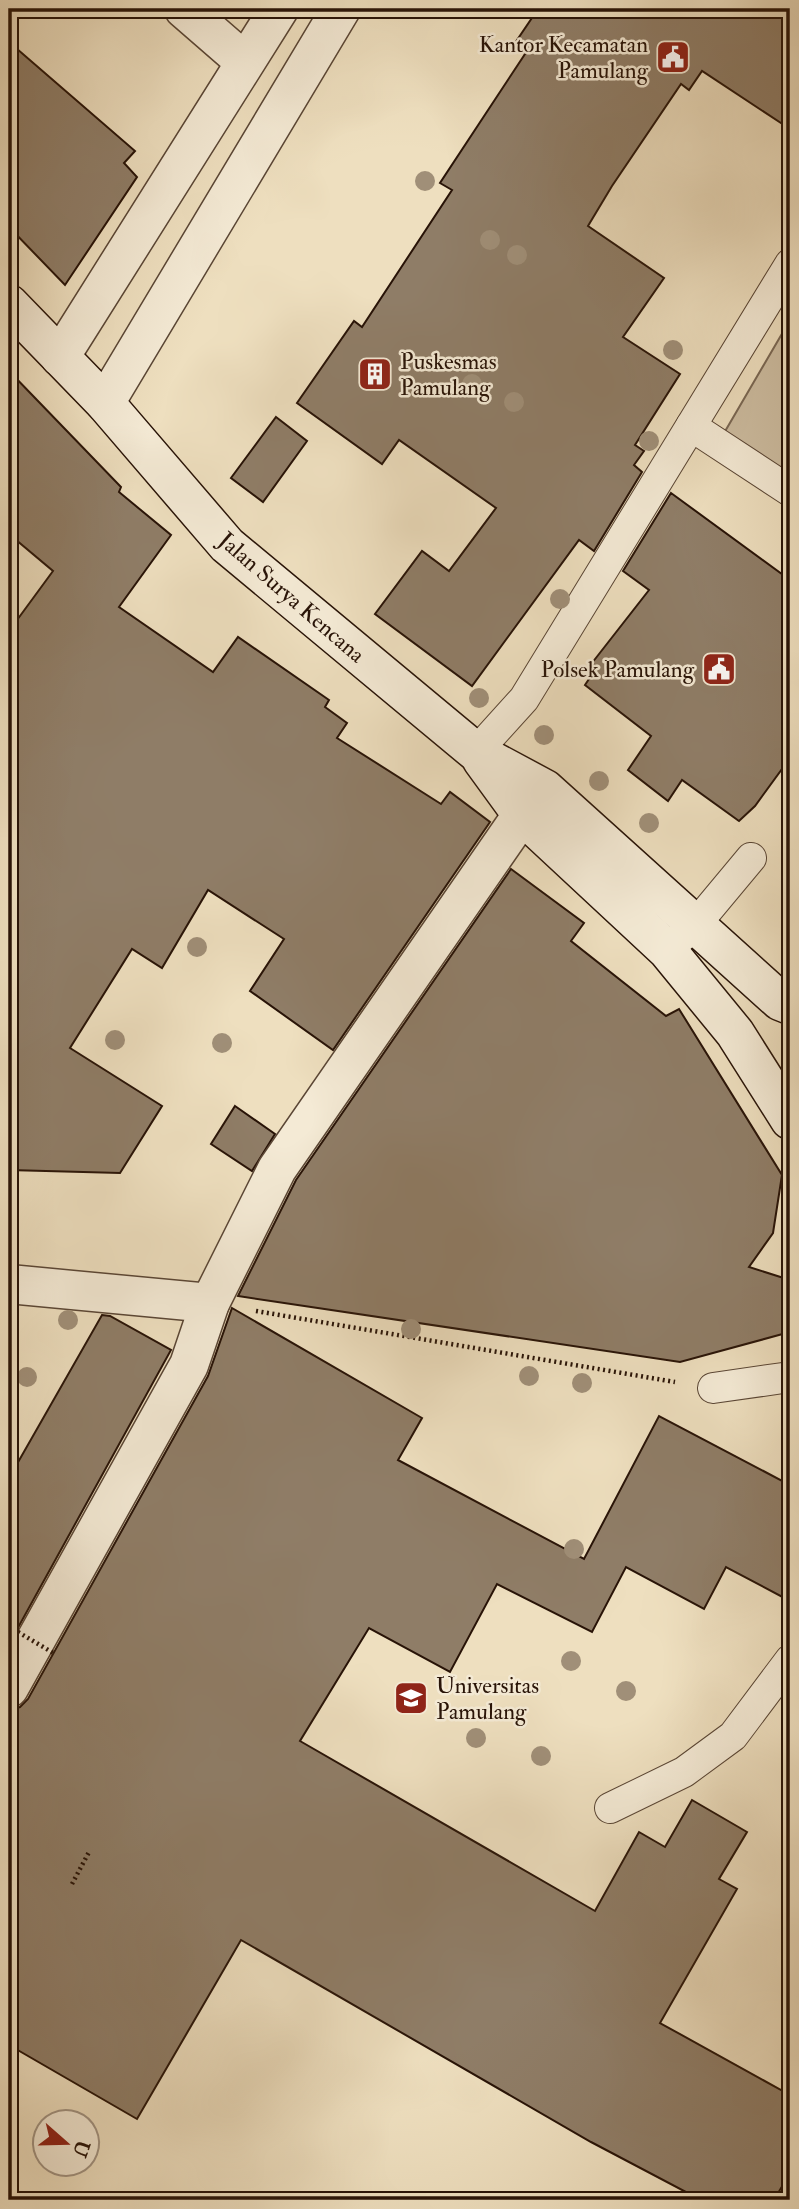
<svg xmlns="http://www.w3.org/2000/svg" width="799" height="2209" font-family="'IM FELL Double Pica',serif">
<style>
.green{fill:#ccbca0;stroke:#7a6854;stroke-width:2}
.building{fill:#8f7d67;stroke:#281307;stroke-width:2}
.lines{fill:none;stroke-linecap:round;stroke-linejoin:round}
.service-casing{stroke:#5a4635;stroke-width:32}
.minor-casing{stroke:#5a4635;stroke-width:41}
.secondary-casing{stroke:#281307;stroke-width:41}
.path{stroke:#281307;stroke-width:4.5;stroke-dasharray:2 3.5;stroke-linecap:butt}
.service{stroke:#f4ead5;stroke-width:30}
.minor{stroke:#f4ead5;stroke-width:38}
.secondary{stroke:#f4ead5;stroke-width:38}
.path-bridge{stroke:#281307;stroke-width:4.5;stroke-dasharray:2 3.5;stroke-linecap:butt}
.tree{fill:#a08f78}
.labels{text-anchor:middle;stroke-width:5;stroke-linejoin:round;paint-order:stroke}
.poi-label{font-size:23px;fill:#281307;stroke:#f4ead5;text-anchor:end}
.street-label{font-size:23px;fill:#281307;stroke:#f4ead5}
</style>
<rect width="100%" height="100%" fill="#eedfbf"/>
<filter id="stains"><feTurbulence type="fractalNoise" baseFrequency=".00286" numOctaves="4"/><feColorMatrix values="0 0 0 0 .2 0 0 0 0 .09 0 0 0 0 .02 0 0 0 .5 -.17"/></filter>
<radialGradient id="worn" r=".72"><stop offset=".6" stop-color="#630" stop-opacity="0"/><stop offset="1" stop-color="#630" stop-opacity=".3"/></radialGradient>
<path class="green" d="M790,320V503L713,452Z"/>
<g class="building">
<path d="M538,9H790V129L702,71L689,90L681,84L612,186L588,226L664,278L623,337L680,374L635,445L644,451L634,465L642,472L594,551L579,540L472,686L375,614L422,551L449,571L496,508L399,440L382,464L297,403L354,321L362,327L452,190L440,183L525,54L513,46Z"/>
<path d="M9,42L135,151L124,163L137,177L65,285L9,227Z"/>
<path d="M9,371L121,487L119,492L171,535L119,607L213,672L238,637L329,700L325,707L347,723L337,738L441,804L450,792L490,822L333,1050L250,991L284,939L208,890L162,968L132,949L70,1048L162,1106L120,1173L9,1170V631L53,571L9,534Z"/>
<path d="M276,417L307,441L263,502L231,478Z"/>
<path d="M671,493L790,580V758L755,806L739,821L682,780L668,801L628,770L651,736L585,685L597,667L592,663L649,590L623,571Z"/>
<path d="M511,869L584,923L571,941L666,1016L679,1009L782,1175L773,1233L749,1267L790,1280V1332L680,1362L238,1296L296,1180Z"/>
<path d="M235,1106L275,1134L252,1171L211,1144Z"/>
<path d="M232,1308L422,1418L398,1460L584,1559L659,1416L790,1485V1601L726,1567L704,1609L626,1567L592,1632L497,1584L450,1672L369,1628L300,1741L595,1911L639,1832L665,1847L692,1800L747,1832L719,1879L737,1889L660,2023L790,2095V2173L774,2200H701L591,2142L241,1940L137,2119L9,2045V1710L20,1707L28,1699L208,1376Z"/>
<path d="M102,1315L110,1316L171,1350L9,1644V1478Z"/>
</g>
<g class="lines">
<g class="service-casing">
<g id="service">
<path d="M691,426L790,491"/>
<path d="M476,752L524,699L790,264"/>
<path d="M679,939L696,924L751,858"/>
<path d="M713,1388L790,1377"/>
<path d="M610,1808L684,1772L733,1736L790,1660"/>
</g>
</g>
<g class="minor-casing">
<g id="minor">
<path d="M184,9L245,62"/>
<path d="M60,357L279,9"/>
<path d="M105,403L341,9"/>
<path d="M9,1284L210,1303"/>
<path d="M9,1688L189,1365L210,1303L277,1169L522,815"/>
</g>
</g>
<g class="secondary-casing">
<g id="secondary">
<path d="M9,304L105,403L227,545L476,752L545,789L780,1001L790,1005"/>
<path d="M482,760L522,815L667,950L735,1033L790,1120"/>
</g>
</g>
<g class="path">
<path d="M256,1311L675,1382"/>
<path d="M72,1884L89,1852"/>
</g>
<use href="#service" class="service"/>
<use href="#minor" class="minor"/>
<use href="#secondary" class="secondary"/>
<path class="path-bridge" d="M18,1632L55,1654"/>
</g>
<g class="tree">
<circle cx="425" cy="181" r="10"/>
<circle cx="490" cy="240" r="10"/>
<circle cx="517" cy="255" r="10"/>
<circle cx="673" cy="350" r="10"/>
<circle cx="472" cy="384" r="10"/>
<circle cx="514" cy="402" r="10"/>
<circle cx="649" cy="441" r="10"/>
<circle cx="560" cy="599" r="10"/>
<circle cx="479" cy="698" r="10"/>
<circle cx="544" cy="735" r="10"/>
<circle cx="599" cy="781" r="10"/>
<circle cx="649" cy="823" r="10"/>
<circle cx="197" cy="947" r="10"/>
<circle cx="115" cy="1040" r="10"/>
<circle cx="222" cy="1043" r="10"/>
<circle cx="68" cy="1320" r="10"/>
<circle cx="411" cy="1329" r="10"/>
<circle cx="529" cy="1376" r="10"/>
<circle cx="27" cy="1377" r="10"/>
<circle cx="582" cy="1383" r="10"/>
<circle cx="574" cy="1549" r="10"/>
<circle cx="571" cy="1661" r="10"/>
<circle cx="626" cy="1691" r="10"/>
<circle cx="476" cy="1738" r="10"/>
<circle cx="541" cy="1756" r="10"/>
</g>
<defs>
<g id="civic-square" transform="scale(1.75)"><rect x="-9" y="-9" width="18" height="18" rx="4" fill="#8f2418" stroke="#f4ead5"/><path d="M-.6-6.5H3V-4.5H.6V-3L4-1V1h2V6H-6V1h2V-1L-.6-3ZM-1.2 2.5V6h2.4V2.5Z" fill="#fff"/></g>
<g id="building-square" transform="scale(1.75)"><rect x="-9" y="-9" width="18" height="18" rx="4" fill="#8f2418" stroke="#f4ead5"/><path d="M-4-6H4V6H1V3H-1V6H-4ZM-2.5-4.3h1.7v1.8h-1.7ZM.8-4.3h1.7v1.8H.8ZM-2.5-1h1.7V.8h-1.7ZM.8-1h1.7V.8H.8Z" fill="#fff"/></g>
<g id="university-square" transform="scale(1.75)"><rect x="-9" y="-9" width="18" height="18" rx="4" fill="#8f2418" stroke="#f4ead5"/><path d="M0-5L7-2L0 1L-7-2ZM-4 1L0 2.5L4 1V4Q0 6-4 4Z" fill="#fff"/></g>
</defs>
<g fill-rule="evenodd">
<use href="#civic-square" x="673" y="57"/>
<use href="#building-square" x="375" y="374"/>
<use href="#civic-square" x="719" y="669"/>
<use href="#university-square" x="411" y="1698"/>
</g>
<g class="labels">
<g class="poi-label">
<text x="648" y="52">Kantor Kecamatan<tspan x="648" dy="26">Pamulang</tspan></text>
<text x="400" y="369" text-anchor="start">Puskesmas<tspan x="400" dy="26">Pamulang</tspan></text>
<text x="694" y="677">Polsek Pamulang</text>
<text x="436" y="1693" text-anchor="start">Universitas<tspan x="436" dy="26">Pamulang</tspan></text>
</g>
<g class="street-label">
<text transform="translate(292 597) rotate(41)" y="8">Jalan Surya Kencana</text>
</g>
</g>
<rect width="799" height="2209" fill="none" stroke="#eedfbf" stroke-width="35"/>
<rect x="10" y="10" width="778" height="2188" fill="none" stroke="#281307" stroke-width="3.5"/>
<rect x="18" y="18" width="764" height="2174" fill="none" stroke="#281307" stroke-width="2"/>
<g transform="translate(66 2143) rotate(110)"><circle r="33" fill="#f4ead5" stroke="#a29483" stroke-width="2"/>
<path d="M0-5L12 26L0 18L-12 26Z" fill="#8f2418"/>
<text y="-10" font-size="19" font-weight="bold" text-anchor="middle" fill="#281307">U</text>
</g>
<rect width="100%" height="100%" filter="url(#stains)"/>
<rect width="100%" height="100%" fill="url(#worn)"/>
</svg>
